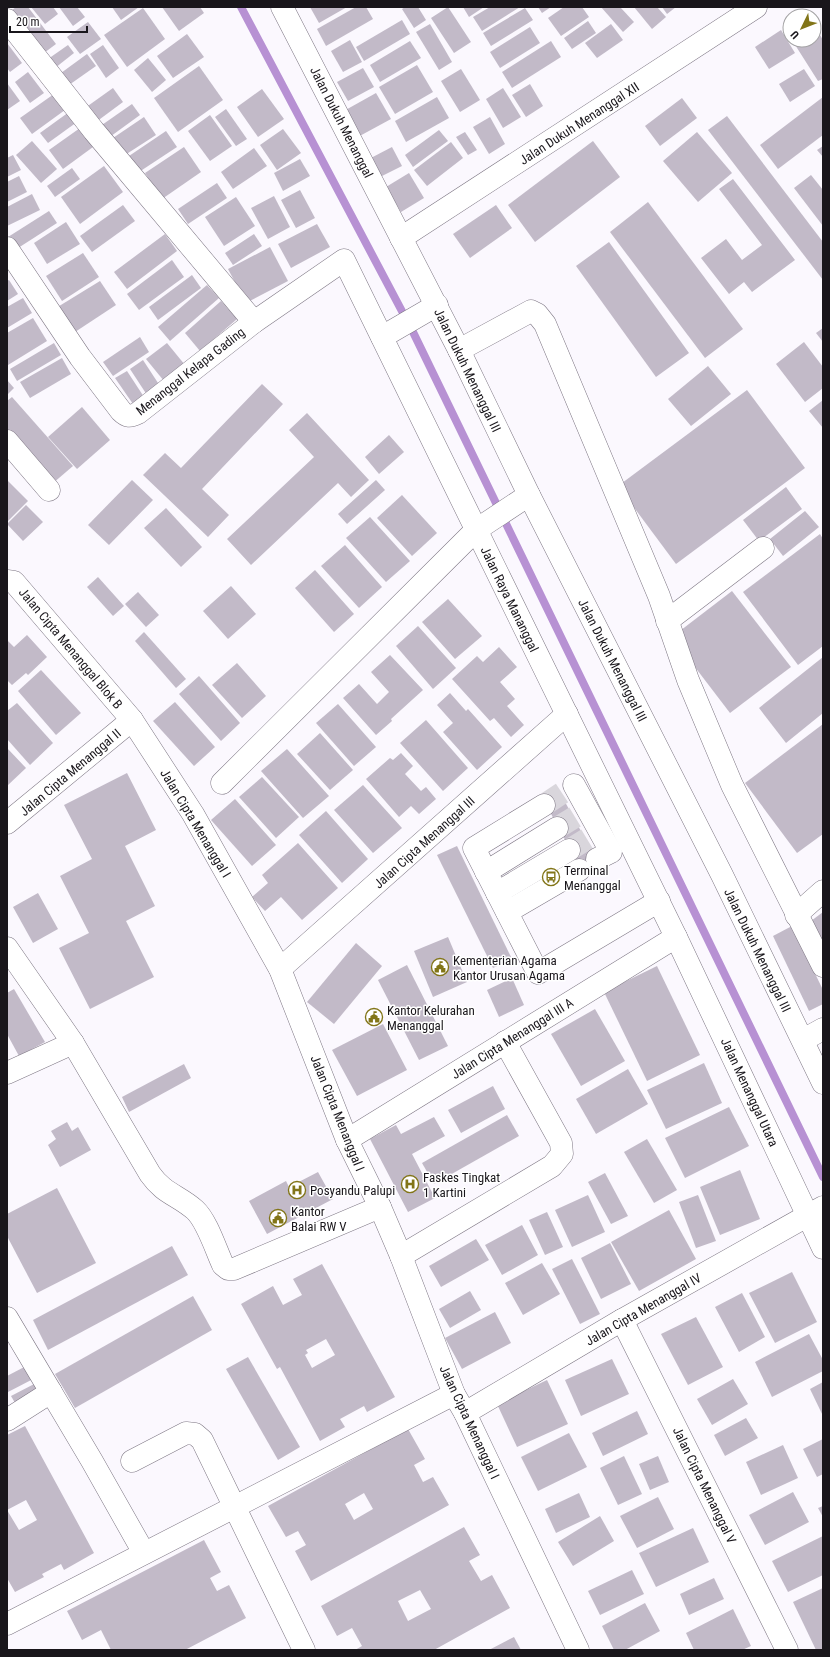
<svg xmlns="http://www.w3.org/2000/svg" width="830" height="1657" font-family="'Roboto Condensed',sans-serif">
<style>
.lines{fill:none;stroke-linecap:round;stroke-linejoin:round}
.stream{stroke:#b791d3;stroke-width:8}
.building{fill:#c2bac8;fill-rule:evenodd}
.minor-tunnel{stroke:#d9d6dc;stroke-width:22;stroke-dasharray:22 11;stroke-linecap:butt}
.minor-casing{stroke:#7e7784;stroke-width:23}
.minor{stroke:#fff;stroke-width:22}
.labels{text-anchor:middle;stroke-width:3;stroke-linejoin:round;paint-order:stroke}
.street-label{font-size:13px;fill:#19161b;stroke:#fff}
.poi-label{font-size:13px;fill:#19161b;stroke:#fff;text-anchor:start}
</style>
<rect width="100%" height="100%" fill="#fbf8fe"/>
<g class="lines">
<path class="stream" d="M241,7L413,332L823,1177"/>
</g>
<g class="building">
<path d="M16,7H28L56,44L44,53L12,10Z"/>
<path d="M31,7H53L58,14L45,24Z"/>
<path d="M59,7H77L85,17L73,26Z"/>
<path d="M112,7H139L121,20Z"/>
<path d="M162,7H200L204,13L179,31Z"/>
<path d="M310,7H347L319,23Z"/>
<path d="M356,7H366L373,19L326,46L317,29Z"/>
<path d="M405,7H418L426,20L414,28L402,9Z"/>
<path d="M448,7L471,42L454,53L431,18Z"/>
<path d="M463,7H484L469,17Z"/>
<path d="M490,7H520L482,31L473,17Z"/>
<path d="M538,7H551L542,13Z"/>
<path d="M564,7H582L589,17L561,36L548,18Z"/>
<path d="M601,7H620L634,22L623,32Z"/>
<path d="M634,7H657L666,17L652,29Z"/>
<path d="M662,7H676L667,14Z"/>
<path d="M143,8L165,39L127,67L104,35Z"/>
<path d="M525,8L533,20L491,46L483,33Z"/>
<path d="M402,20L410,34L364,61L356,47Z"/>
<path d="M588,21L596,33L572,49L564,38Z"/>
<path d="M88,22L101,39L80,54L67,37Z"/>
<path d="M790,23V36L784,27Z"/>
<path d="M430,24L452,62L439,70L416,32Z"/>
<path d="M611,24L623,40L597,58L585,43Z"/>
<path d="M814,25L823,40V79L818,81L792,40H814Z"/>
<path d="M530,27L540,43L500,68L490,52Z"/>
<path d="M781,30L795,53L769,69L755,47Z"/>
<path d="M187,34L204,57L173,78L157,56Z"/>
<path d="M350,40L362,62L343,72L331,51Z"/>
<path d="M410,41L421,58L380,82L370,65Z"/>
<path d="M551,41L561,57L512,88L502,72Z"/>
<path d="M7,43L22,63L10,72L7,68Z"/>
<path d="M68,45L74,53L55,68L48,59Z"/>
<path d="M103,45L119,68L106,78L90,54Z"/>
<path d="M87,54L96,66L69,85L61,73Z"/>
<path d="M148,58L166,80L152,92L134,70Z"/>
<path d="M417,65L433,92L395,114L379,87Z"/>
<path d="M199,66L223,100L178,132L154,98Z"/>
<path d="M363,68L374,87L348,101L337,82Z"/>
<path d="M461,69L480,100L460,112L441,81Z"/>
<path d="M804,69L815,86L790,102L779,84Z"/>
<path d="M28,72L44,93L30,103L15,82Z"/>
<path d="M7,83L20,101L7,110Z"/>
<path d="M530,84L543,106L526,117L512,95Z"/>
<path d="M113,88L123,102L96,122L85,108Z"/>
<path d="M503,88L521,117L503,128L486,99Z"/>
<path d="M262,89L284,119L258,137L237,107Z"/>
<path d="M376,93L391,119L356,138L342,112Z"/>
<path d="M54,94L65,110L32,134L20,118Z"/>
<path d="M437,97L449,118L406,142L395,121Z"/>
<path d="M823,97V135L778,169L760,145Z"/>
<path d="M682,98L697,118L660,146L645,126Z"/>
<path d="M132,104L140,115L107,139L99,127Z"/>
<path d="M226,109L247,139L236,146L215,117Z"/>
<path d="M69,112L77,122L48,143L40,133Z"/>
<path d="M210,115L232,146L210,161L188,131Z"/>
<path d="M727,116L823,242V280L708,130Z"/>
<path d="M144,117L156,135L125,155L113,138Z"/>
<path d="M490,117L505,144L489,154L473,127Z"/>
<path d="M80,128L93,147L63,169L49,150Z"/>
<path d="M283,129L301,153L277,170L260,145Z"/>
<path d="M439,130L448,141L413,167L405,155Z"/>
<path d="M166,131L177,147L139,172L129,156Z"/>
<path d="M465,132L477,150L468,155L456,137Z"/>
<path d="M697,132L732,173L698,202L663,161Z"/>
<path d="M32,141L57,169L41,183L16,155Z"/>
<path d="M593,141L620,177L535,242L508,205Z"/>
<path d="M451,142L463,158L427,186L414,170Z"/>
<path d="M823,146V157L817,150Z"/>
<path d="M184,147L201,172L162,199L145,173Z"/>
<path d="M392,147L402,166L376,179L367,160Z"/>
<path d="M254,148L267,166L233,189L221,172Z"/>
<path d="M13,155L21,170L7,177V158Z"/>
<path d="M300,159L310,176L283,191L274,173Z"/>
<path d="M104,166L123,192L80,224L61,197Z"/>
<path d="M72,168L80,179L55,197L47,186Z"/>
<path d="M409,173L424,198L401,212L386,187Z"/>
<path d="M811,175L823,190V226L794,188Z"/>
<path d="M19,176L27,192L7,202V182Z"/>
<path d="M733,179L795,260L752,292L744,282L729,294L701,258L726,239L742,260L762,245L719,189Z"/>
<path d="M217,183L227,198L188,224L178,209Z"/>
<path d="M300,190L315,218L296,228L281,200Z"/>
<path d="M32,194L40,210L7,226V207Z"/>
<path d="M274,196L290,227L268,239L251,208Z"/>
<path d="M236,197L255,226L224,246L205,217Z"/>
<path d="M648,202L743,329L705,358L610,232Z"/>
<path d="M123,205L135,221L92,252L80,236Z"/>
<path d="M496,205L512,228L470,258L453,234Z"/>
<path d="M49,211L57,223L15,250L8,237Z"/>
<path d="M66,222L80,244L47,264L34,243Z"/>
<path d="M317,224L330,247L291,268L278,244Z"/>
<path d="M165,234L177,251L127,289L114,272Z"/>
<path d="M254,234L262,246L233,265L225,253Z"/>
<path d="M609,242L689,353L656,377L576,266Z"/>
<path d="M270,247L288,281L246,303L228,269Z"/>
<path d="M83,253L99,277L62,301L46,276Z"/>
<path d="M172,260L184,277L139,310L127,294Z"/>
<path d="M192,275L201,288L158,320L149,307Z"/>
<path d="M9,280L18,294L7,301V281Z"/>
<path d="M100,281L116,305L72,334L56,308Z"/>
<path d="M207,285L219,298L170,341L158,327Z"/>
<path d="M23,298L32,313L7,328V307Z"/>
<path d="M221,301L237,319L200,351L185,333Z"/>
<path d="M33,318L47,341L8,365L7,333Z"/>
<path d="M823,328V342L816,333Z"/>
<path d="M140,337L149,352L113,376L103,362Z"/>
<path d="M804,342L823,367V388L805,402L776,364Z"/>
<path d="M54,343L61,355L17,381L10,369Z"/>
<path d="M167,343L185,365L164,381L146,359Z"/>
<path d="M62,358L71,374L30,398L20,382Z"/>
<path d="M143,360L160,386L147,395L130,369Z"/>
<path d="M708,366L731,394L691,426L668,399Z"/>
<path d="M127,371L144,397L133,404L115,378Z"/>
<path d="M7,380L14,388L7,395Z"/>
<path d="M262,384L283,404L202,489L229,515L208,537L143,475L165,453L181,468Z"/>
<path d="M747,390L805,468L676,564L618,486Z"/>
<path d="M12,397L73,466L52,484L7,433V401Z"/>
<path d="M823,400V428L809,411Z"/>
<path d="M82,407L110,440L77,469L48,437Z"/>
<path d="M307,413L369,480L351,497L338,483L251,565L227,539L314,457L289,430Z"/>
<path d="M389,435L404,452L379,474L365,457Z"/>
<path d="M7,480L28,501L7,522Z"/>
<path d="M132,480L153,500L109,545L88,525Z"/>
<path d="M376,480L385,490L347,524L338,514Z"/>
<path d="M786,487L802,509L759,541L743,520Z"/>
<path d="M402,495L437,533L412,556L377,518Z"/>
<path d="M26,505L43,522L23,541L7,524Z"/>
<path d="M166,508L202,547L181,567L144,528Z"/>
<path d="M805,511L819,527L783,556L770,539Z"/>
<path d="M370,517L410,561L386,582L346,538Z"/>
<path d="M820,534L823,539V646L798,665L743,592Z"/>
<path d="M345,545L382,587L359,608L321,566Z"/>
<path d="M315,570L354,614L334,632L295,588Z"/>
<path d="M98,577L124,606L113,616L87,587Z"/>
<path d="M231,586L256,614L228,639L203,611Z"/>
<path d="M732,591L791,667L730,713L672,637Z"/>
<path d="M138,592L159,615L146,627L125,604Z"/>
<path d="M448,599L482,636L455,659L422,622Z"/>
<path d="M418,626L456,668L433,689L396,646Z"/>
<path d="M144,632L186,679L176,688L135,641Z"/>
<path d="M27,635L47,657L28,675L26,673L12,685L7,680V640L14,647Z"/>
<path d="M499,647L517,667L500,682L515,699L507,706L524,725L511,737L494,718L490,721L452,679L477,656L483,662Z"/>
<path d="M390,655L423,690L391,719L392,721L376,735L343,698L359,684L377,704L389,692L371,672Z"/>
<path d="M823,657V713L786,743L759,708Z"/>
<path d="M237,663L266,696L242,718L212,685Z"/>
<path d="M41,670L81,713L56,735L18,691Z"/>
<path d="M199,676L240,723L221,741L179,694Z"/>
<path d="M450,693L466,711L468,709L502,747L477,770L443,732L453,723L437,705Z"/>
<path d="M175,702L215,747L194,766L153,721Z"/>
<path d="M17,703L53,743L30,765L7,739V711Z"/>
<path d="M338,704L376,747L354,766L316,723Z"/>
<path d="M426,720L468,768L443,791L400,743Z"/>
<path d="M823,724V834L797,853L745,783Z"/>
<path d="M320,733L353,770L330,790L297,754Z"/>
<path d="M7,748L26,768L7,786Z"/>
<path d="M287,749L329,796L303,818L261,771Z"/>
<path d="M401,753L413,766L405,774L421,791L426,787L436,799L419,814L411,806L399,817L366,779L390,758L393,760Z"/>
<path d="M127,773L156,830L125,846L155,906L126,921L154,977L90,1009L59,948L89,933L60,876L92,859L64,805Z"/>
<path d="M262,777L299,817L276,838L239,797Z"/>
<path d="M363,785L402,828L373,853L334,810Z"/>
<path d="M559,791L599,864L583,873L543,799Z"/>
<path d="M235,799L276,845L252,866L211,820Z"/>
<path d="M326,811L368,859L342,883L299,835Z"/>
<path d="M298,843L338,888L302,920L281,897L265,911L252,897L268,883L262,875Z"/>
<path d="M457,846L512,959L493,968L437,855Z"/>
<path d="M38,893L58,929L33,943L13,907Z"/>
<path d="M823,912V953L803,927Z"/>
<path d="M792,926L823,990V1004L809,1011L773,936Z"/>
<path d="M448,937L467,982L433,997L414,951Z"/>
<path d="M356,943L382,966L334,1024L307,1002Z"/>
<path d="M407,965L448,1046L419,1060L378,980Z"/>
<path d="M657,966L700,1055L647,1081L604,992Z"/>
<path d="M512,978L524,1005L499,1017L487,990Z"/>
<path d="M14,989L45,1042L19,1056L7,1034V993Z"/>
<path d="M595,1009L625,1061L581,1086L551,1034Z"/>
<path d="M383,1024L407,1070L357,1096L332,1050Z"/>
<path d="M704,1063L722,1103L666,1129L647,1090Z"/>
<path d="M184,1064L191,1078L129,1112L122,1097Z"/>
<path d="M628,1069L648,1104L596,1134L576,1099Z"/>
<path d="M493,1086L505,1109L461,1133L448,1110Z"/>
<path d="M729,1107L749,1146L685,1178L665,1138Z"/>
<path d="M507,1115L519,1136L434,1184L422,1163Z"/>
<path d="M434,1117L445,1136L412,1154L435,1198L408,1212L370,1139L396,1125L401,1134Z"/>
<path d="M67,1122L72,1131L78,1127L91,1150L60,1167L48,1145L56,1139L51,1131Z"/>
<path d="M647,1139L677,1190L654,1203L624,1152Z"/>
<path d="M740,1170L760,1219L720,1235L700,1187Z"/>
<path d="M318,1172L333,1199L267,1234L249,1201L286,1181L289,1187Z"/>
<path d="M605,1173L628,1216L611,1224L588,1182Z"/>
<path d="M57,1188L96,1263L37,1293L7,1236V1214Z"/>
<path d="M588,1195L605,1232L572,1247L555,1210Z"/>
<path d="M698,1195L716,1241L696,1248L679,1202Z"/>
<path d="M669,1210L696,1259L639,1291L611,1242Z"/>
<path d="M547,1212L563,1247L545,1255L529,1220Z"/>
<path d="M522,1225L538,1255L502,1275L485,1245Z"/>
<path d="M476,1239L489,1260L441,1287L429,1266Z"/>
<path d="M610,1243L631,1284L601,1299L581,1258Z"/>
<path d="M172,1246L188,1275L48,1350L33,1320Z"/>
<path d="M572,1259L600,1314L580,1324L552,1269Z"/>
<path d="M542,1263L560,1294L523,1315L505,1283Z"/>
<path d="M322,1264L395,1397L367,1412L364,1406L340,1419L345,1427L320,1441L280,1367L277,1369L241,1304L273,1286L283,1305L302,1295L293,1279ZM326,1339L335,1355L312,1368L305,1355L308,1353L306,1350Z"/>
<path d="M792,1272L817,1322L775,1343L749,1293Z"/>
<path d="M470,1291L481,1310L450,1328L439,1309Z"/>
<path d="M742,1293L765,1337L739,1352L715,1307Z"/>
<path d="M193,1296L212,1330L75,1408L55,1374Z"/>
<path d="M495,1312L511,1343L462,1369L445,1338Z"/>
<path d="M696,1317L723,1367L688,1385L661,1334Z"/>
<path d="M809,1334L823,1360V1371L772,1397L755,1362Z"/>
<path d="M248,1357L300,1447L278,1460L226,1369Z"/>
<path d="M612,1359L629,1394L581,1416L565,1380Z"/>
<path d="M30,1364L37,1377L8,1392L7,1376Z"/>
<path d="M733,1379L748,1404L712,1425L697,1399Z"/>
<path d="M547,1380L568,1424L517,1447L497,1404Z"/>
<path d="M38,1382L44,1394L18,1408L11,1396Z"/>
<path d="M823,1382V1416L810,1389Z"/>
<path d="M637,1411L648,1434L603,1456L592,1433Z"/>
<path d="M746,1418L758,1438L725,1456L714,1435Z"/>
<path d="M25,1426L94,1553L64,1570L61,1564L42,1574L44,1577L15,1592L7,1578V1435ZM26,1500L37,1520L19,1530L7,1510Z"/>
<path d="M408,1429L425,1459L414,1465L423,1482L433,1477L449,1505L311,1581L295,1551L306,1545L298,1531L286,1537L268,1506ZM364,1493L373,1509L354,1520L345,1504Z"/>
<path d="M569,1433L587,1467L538,1491L521,1457Z"/>
<path d="M823,1439V1474L817,1477L803,1449Z"/>
<path d="M783,1445L798,1478L761,1495L746,1462Z"/>
<path d="M624,1456L642,1494L618,1505L600,1468Z"/>
<path d="M658,1456L669,1482L650,1490L639,1464Z"/>
<path d="M793,1492L809,1522L765,1545L749,1515Z"/>
<path d="M579,1493L590,1517L556,1533L545,1509Z"/>
<path d="M658,1497L674,1529L637,1548L620,1516Z"/>
<path d="M823,1506V1517L818,1508Z"/>
<path d="M600,1516L614,1541L573,1566L558,1542Z"/>
<path d="M464,1527L480,1555L469,1561L481,1581L492,1575L510,1608L434,1650H355L362,1646L352,1628L337,1636L321,1606ZM420,1590L431,1609L408,1621L398,1601Z"/>
<path d="M693,1528L709,1562L656,1587L639,1553Z"/>
<path d="M823,1536V1575L788,1592L772,1561Z"/>
<path d="M204,1540L221,1572L210,1578L217,1591L229,1585L246,1618L185,1650H111L101,1630L82,1640L67,1611Z"/>
<path d="M632,1570L644,1594L600,1615L588,1591Z"/>
<path d="M714,1578L724,1599L689,1615L680,1594Z"/>
<path d="M823,1588V1650H816L793,1602Z"/>
<path d="M645,1603L660,1631L625,1650H614L602,1626Z"/>
<path d="M733,1609L751,1646L742,1650H694L686,1633Z"/>
<path d="M514,1637L521,1650H489Z"/>
</g>
<g class="lines">
<g class="minor-tunnel">
<path d="M544,805L562,793"/>
<path d="M557,828L575,817"/>
<path d="M569,850L587,839"/>
</g>
<g class="minor-casing">
<g id="minor">
<path d="M282,7L459,350L529,495L722,875L823,1083"/>
<path d="M7,20L94,131L254,322"/>
<path d="M401,238L756,7"/>
<path d="M7,248L80,357L121,411C127,417 130,417 138,413L254,322L344,260L676,937L823,1248"/>
<path d="M382,337L437,305"/>
<path d="M459,350L531,311L537,314L545,324L659,596L688,680L732,785L823,966"/>
<path d="M7,441L49,490"/>
<path d="M7,581L14,582L132,720L193,814L280,969L347,1140L380,1207L401,1256L454,1394L465,1413L578,1650"/>
<path d="M667,621L763,548"/>
<path d="M222,783L476,530L529,495"/>
<path d="M574,785L611,852L597,859"/>
<path d="M544,805L474,848L538,973L659,901"/>
<path d="M7,823L132,720"/>
<path d="M486,872L557,828"/>
<path d="M497,893L569,850"/>
<path d="M507,912L579,870"/>
<path d="M796,915L823,891"/>
<path d="M7,948L73,1043L150,1174C164,1194 178,1195 195,1210C207,1221 216,1250 223,1265L228,1269H234L380,1207"/>
<path d="M280,969L567,714"/>
<path d="M803,1040L823,1029"/>
<path d="M7,1073L73,1043"/>
<path d="M347,1140L676,937"/>
<path d="M401,1256L552,1166L562,1154L561,1143L505,1042"/>
<path d="M7,1318L51,1392"/>
<path d="M622,1320L787,1650"/>
<path d="M465,1413L622,1320L823,1207"/>
<path d="M7,1420L51,1392L92,1461L144,1553"/>
<path d="M132,1461L186,1433L195,1434L202,1440L304,1650"/>
<path d="M7,1624L454,1394"/>
</g>
</g>
<use href="#minor" class="minor"/>
</g>
<defs>
<g id="bus-ring" transform="scale(0.9)"><circle r="9.5" fill="#fff" stroke="#827518" stroke-width="1.5"/><path d="M-5-6H5V4H4V6H2V4H-2V6H-4V4H-5ZM-3.5-4V0h7V-4ZM-3.5 1.2v1.5H-2V1.2ZM2 1.2v1.5H3.5V1.2Z" fill="#827518"/></g>
<g id="civic-ring" transform="scale(0.9)"><circle r="9.5" fill="#fff" stroke="#827518" stroke-width="1.5"/><path d="M-.6-6.5H3V-4.5H.6V-3L4-1V1h2V6H-6V1h2V-1L-.6-3ZM-1.2 2.5V6h2.4V2.5Z" fill="#827518"/></g>
<g id="hospital-ring" transform="scale(0.9)"><circle r="9.5" fill="#fff" stroke="#827518" stroke-width="1.5"/><path d="M-5-5h3v3.5h4V-5h3V5h-3V1.5h-4V5h-3Z" fill="#827518"/></g>
</defs>
<g fill-rule="evenodd">
<use href="#bus-ring" x="551" y="877"/>
<use href="#civic-ring" x="440" y="967"/>
<use href="#civic-ring" x="374" y="1017"/>
<use href="#hospital-ring" x="410" y="1184"/>
<use href="#hospital-ring" x="297" y="1190"/>
<use href="#civic-ring" x="278" y="1218"/>
</g>
<g class="labels">
<g class="street-label">
<text transform="translate(342 122) rotate(63)" y="5">Jalan Dukuh Menanggal</text>
<text transform="translate(579 123) rotate(-33)" y="5">Jalan Dukuh Menanggal XII</text>
<text transform="translate(468 370) rotate(64)" y="5">Jalan Dukuh Menanggal III</text>
<text transform="translate(190 371) rotate(-38)" y="5">Menanggal Kelapa Gading</text>
<text transform="translate(510 599) rotate(64)" y="5">Jalan Raya Mananggal</text>
<text transform="translate(71 648) rotate(50)" y="5">Jalan Cipta Menanggal Blok B</text>
<text transform="translate(613 660) rotate(63)" y="5">Jalan Dukuh Menanggal III</text>
<text transform="translate(70 772) rotate(-40)" y="5">Jalan Cipta Menanggal II</text>
<text transform="translate(196 823) rotate(59)" y="5">Jalan Cipta Menanggal I</text>
<text transform="translate(424 842) rotate(-42)" y="5">Jalan Cipta Menanggal III</text>
<text transform="translate(758 950) rotate(64)" y="5">Jalan Dukuh Menanggal III</text>
<text transform="translate(512 1038) rotate(-32)" y="5">Jalan Cipta Menanggal III A</text>
<text transform="translate(750 1092) rotate(65)" y="5">Jalan Menanggal Utara</text>
<text transform="translate(338 1113) rotate(68)" y="5">Jalan Cipta Menanggal I</text>
<text transform="translate(643 1309) rotate(-30)" y="5">Jalan Cipta Menanggal IV</text>
<text transform="translate(470 1422) rotate(65)" y="5">Jalan Cipta Menanggal I</text>
<text transform="translate(705 1485) rotate(64)" y="5">Jalan Cipta Menanggal V</text>
</g>
<g class="poi-label">
<text x="564" y="875">Terminal<tspan x="564" dy="15">Menanggal</tspan></text>
<text x="453" y="965">Kementerian Agama<tspan x="453" dy="15">Kantor Urusan Agama</tspan></text>
<text x="387" y="1015">Kantor Kelurahan<tspan x="387" dy="15">Menanggal</tspan></text>
<text x="423" y="1182">Faskes Tingkat<tspan x="423" dy="15">1 Kartini</tspan></text>
<text x="310" y="1195">Posyandu Palupi</text>
<text x="291" y="1216">Kantor<tspan x="291" dy="15">Balai RW V</tspan></text>
</g>
</g>
<rect width="830" height="1657" fill="none" stroke="#19161b" stroke-width="16"/>
<g transform="translate(802 28) rotate(227)"><circle r="19" fill="#ffffff" stroke="#a3a2a4"/>
<path d="M0-3L7 15L0 10L-7 15Z" fill="#827518"/>
<text y="-6" font-size="11" font-weight="bold" text-anchor="middle" fill="#19161b">U</text>
</g>
<path d="M10 26v6h77v-6" fill="none" stroke="#19161b" stroke-width="2"/>
<text x="16" y="26" font-size="12" fill="#19161b" stroke="#ffffff" stroke-width="3" paint-order="stroke">20 m</text>
</svg>
